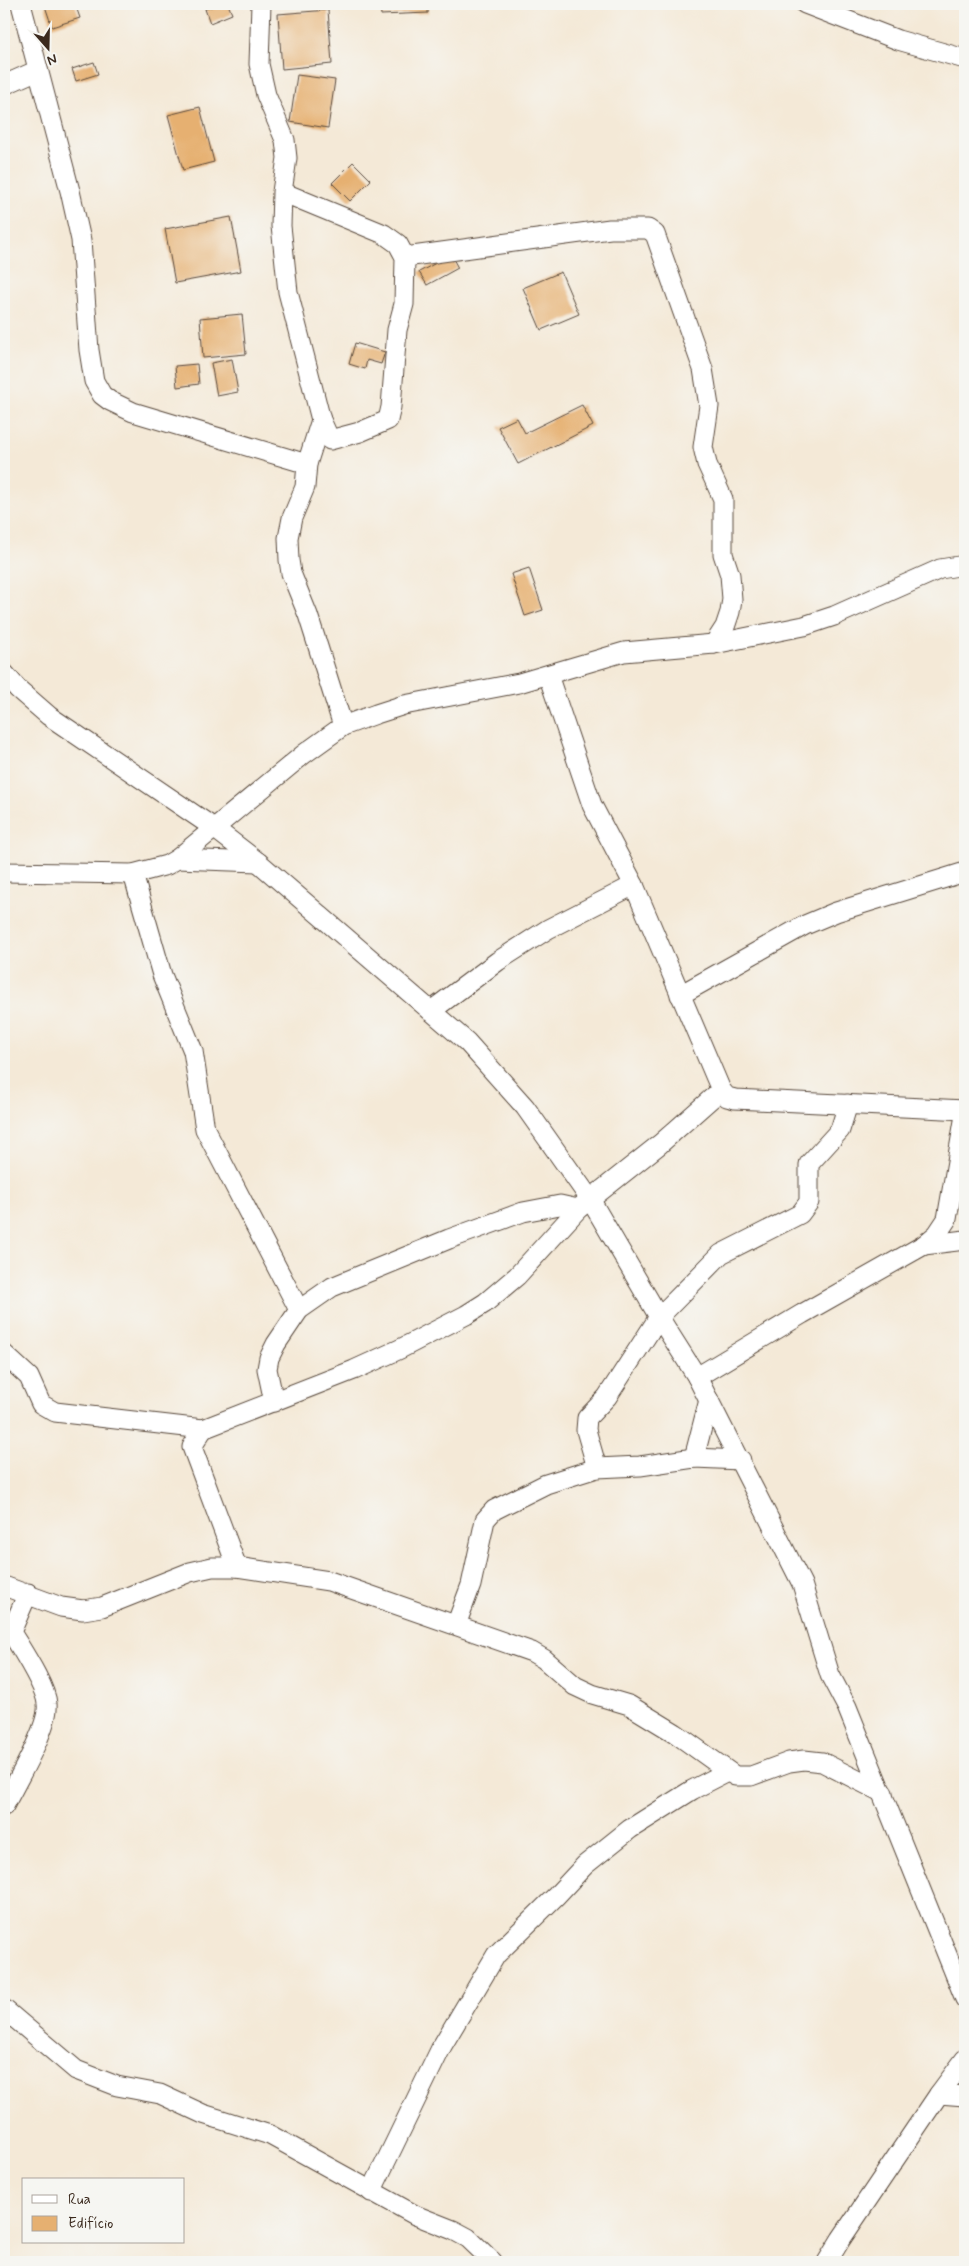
<svg xmlns="http://www.w3.org/2000/svg" width="969" height="2266" font-family="Mynerve,sans-serif">
<style>
.building{fill:#e6b071}
.lines{fill:none;stroke-linecap:round;stroke-linejoin:round}
.street-casing{stroke:#57473a;stroke-width:21}
.street{stroke:#fff;stroke-width:19}
</style>
<rect width="100%" height="100%" fill="#f6f6f2"/>
<filter id="ink" filterUnits="userSpaceOnUse"><feTurbulence type="fractalNoise" baseFrequency=".02" numOctaves="2"/><feDisplacementMap in="SourceGraphic" scale="10" xChannelSelector="R" yChannelSelector="G"/><feConvolveMatrix kernelMatrix="1 2 1 2 8 2 1 2 1" color-interpolation-filters="sRGB"/></filter>
<filter id="wash" filterUnits="userSpaceOnUse"><feTurbulence type="fractalNoise" baseFrequency=".0096" numOctaves="4" result="noise"/><feDisplacementMap in="SourceGraphic" scale="20" xChannelSelector="R" yChannelSelector="G"/><feGaussianBlur stdDeviation="1.12" result="paint"/><feColorMatrix in="noise" values="0 0 0 0 0 0 0 0 0 0 0 0 0 0 0 0 0 1.4 0 .05"/><feComposite in="paint" operator="in"/></filter>
<g filter="url(#wash)">
<rect width="100%" height="100%" fill="#f4e9d7"/>
<g id="blocks">
<g class="building">
<path d="M52,4H75L80,18L52,27L45,6Z"/>
<path d="M219,4H228L232,14L210,23L205,9Z"/>
<path d="M380,4H428V13L381,15Z"/>
<path d="M328,10L332,64L282,69L278,14Z"/>
<path d="M94,62L98,74L76,81L72,69Z"/>
<path d="M297,75L335,80L328,128L290,122Z"/>
<path d="M200,107L214,162L183,170L168,115Z"/>
<path d="M353,162L371,180L350,201L332,183Z"/>
<path d="M231,217L241,271L175,283L165,229Z"/>
<path d="M451,255L458,268L427,285L419,272Z"/>
<path d="M561,272L579,314L541,330L523,288Z"/>
<path d="M242,314L246,354L203,358L200,318Z"/>
<path d="M355,343L385,352L381,364L367,360L365,369L349,364Z"/>
<path d="M232,359L238,392L217,396L211,363Z"/>
<path d="M197,364L199,384L177,387L175,366Z"/>
<path d="M582,405L593,426L518,464L498,427L517,418L525,433Z"/>
<path d="M529,568L543,610L525,616L511,574Z"/>
</g>
</g>
</g>
<g filter="url(#ink)">
<use href="#blocks" fill-opacity="0" stroke="#57473a" stroke-width="1"/>
<g class="lines">
<g class="street-casing">
<g id="street">
<path d="M21,4L70,191L81,240L89,350L94,381L102,395L110,401L133,412L307,464"/>
<path d="M261,4L259,64L266,95L285,140L287,158L282,192L281,226L288,292L321,420L330,440L360,432L388,420L391,407L397,330L404,304L405,257L398,244L384,234L282,192"/>
<path d="M805,4L898,40L965,59"/>
<path d="M4,85L38,70"/>
<path d="M405,257L610,229H648L655,234L703,369L709,406L703,447L707,464L723,499V554L730,575L732,599L730,612L725,627L714,644"/>
<path d="M321,420L307,464L305,487L292,518L288,538L289,560L291,573L308,615L343,726"/>
<path d="M4,673L18,689L49,716L214,828L258,862L467,1042L525,1107L590,1199L659,1317L697,1377L802,1584L830,1675L847,1707L965,1999"/>
<path d="M548,675L592,805L634,885L721,1090L727,1097L735,1099L965,1110"/>
<path d="M177,859L258,862"/>
<path d="M4,872L133,874L167,865L177,859L304,754L343,726L376,714L404,705L519,683L624,652L714,644L804,626L834,616L940,569L965,565"/>
<path d="M133,874L162,975L193,1051L205,1129L299,1310"/>
<path d="M680,995L805,925L836,912L965,872"/>
<path d="M431,1011L498,961L548,929L634,885"/>
<path d="M924,1245L965,1240"/>
<path d="M4,1354L29,1377L41,1404L55,1412L203,1429L354,1370L400,1349L466,1315L485,1303L517,1276L578,1209L660,1144L721,1090"/>
<path d="M697,1377L802,1314L924,1245L937,1234L947,1219L965,1115"/>
<path d="M274,1402L267,1369L269,1358L276,1344L299,1310L332,1287L449,1239L523,1212L560,1205L578,1209"/>
<path d="M203,1429L192,1447L237,1567"/>
<path d="M694,1458L709,1400"/>
<path d="M597,1468L586,1430L587,1418L607,1397L659,1317L721,1254L800,1214L809,1202V1164L840,1130L848,1104"/>
<path d="M4,1586L61,1607L83,1610L102,1607L190,1572L212,1567H237L329,1581L532,1652L544,1659L575,1686L592,1694L629,1705L675,1733L735,1776H751L789,1762L804,1760L822,1762L883,1793"/>
<path d="M456,1625L471,1585L485,1520L494,1510L546,1484L597,1468L640,1466L694,1458L741,1460"/>
<path d="M4,1806C15,1784 50,1726 47,1704C46,1686 21,1649 11,1632L28,1593"/>
<path d="M4,2009L76,2070L117,2086L160,2094L203,2114L270,2135L415,2215L453,2230L468,2238L493,2262"/>
<path d="M939,2094L965,2096"/>
<path d="M371,2192L442,2046L496,1955L556,1896L585,1865L630,1829L692,1790L727,1772"/>
<path d="M827,2262L841,2239L939,2094L965,2059"/>
</g>
</g>
<use href="#street" class="street"/>
</g>
</g>
<rect width="969" height="2266" fill="none" stroke="#f6f6f2" stroke-width="20"/>
<rect x="22" y="2178" width="162" height="65" fill="#f6f6f2" stroke="#aba49d"/>
<rect x="32" y="2195" width="25" height="8" fill="#ffffff" stroke="#aba49d"/>
<text x="68" y="2204" font-size="15" fill="#3b2a1e">Rua</text>
<rect x="32" y="2216" width="25" height="15" fill="#e6b071" stroke="#aba49d"/>
<text x="68" y="2228" font-size="15" fill="#3b2a1e">Edifício</text>
<g transform="translate(48 48) rotate(160)" stroke="#f6f6f2" stroke-width="4" paint-order="stroke">
<path d="M0-4L9 19L0 12L-9 19Z" fill="#3b2a1e"/>
<text y="-8" font-size="14" font-weight="bold" text-anchor="middle" fill="#3b2a1e">N</text>
</g>
</svg>
